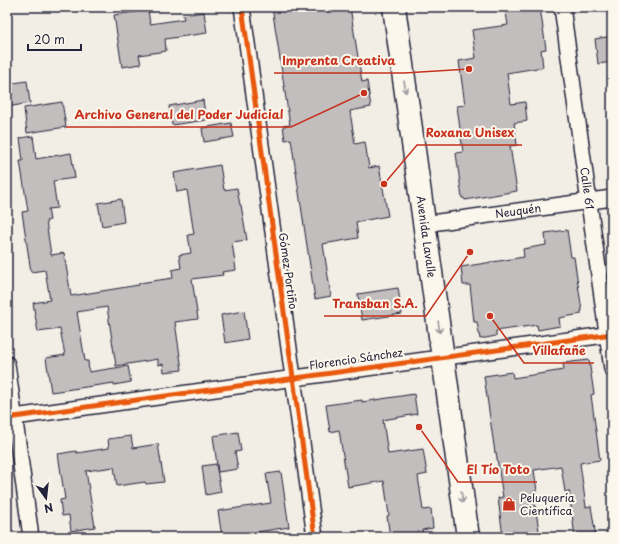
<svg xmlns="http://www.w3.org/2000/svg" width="619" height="544" font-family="'Playpen Sans',sans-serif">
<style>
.building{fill:#c2bebe;stroke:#22223b}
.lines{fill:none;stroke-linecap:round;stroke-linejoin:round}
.street-casing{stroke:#22223b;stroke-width:18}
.primary-casing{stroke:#22223b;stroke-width:25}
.street{stroke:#fbf7ec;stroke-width:15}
.primary{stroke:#fbf7ec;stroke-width:22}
.cycleway-casing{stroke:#fbf7ec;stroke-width:8}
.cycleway{stroke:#e8590c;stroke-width:5}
.oneway{stroke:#99979c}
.labels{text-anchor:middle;stroke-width:4;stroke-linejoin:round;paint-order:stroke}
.street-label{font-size:11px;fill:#22223b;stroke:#fbf7ec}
.poi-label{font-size:11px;fill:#22223b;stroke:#fbf7ec;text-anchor:start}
.leader{fill:none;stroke:#c8321e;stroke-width:1.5}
.callout-dot{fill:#c8321e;stroke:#fbf7ec;stroke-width:1.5}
.callout-label{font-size:12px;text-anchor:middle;font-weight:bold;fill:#c8321e;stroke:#fbf7ec;stroke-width:4;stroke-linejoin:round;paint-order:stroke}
</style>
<rect width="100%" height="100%" fill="#f2eee5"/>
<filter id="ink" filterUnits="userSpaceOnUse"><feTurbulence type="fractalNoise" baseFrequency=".025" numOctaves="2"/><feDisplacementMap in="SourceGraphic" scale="8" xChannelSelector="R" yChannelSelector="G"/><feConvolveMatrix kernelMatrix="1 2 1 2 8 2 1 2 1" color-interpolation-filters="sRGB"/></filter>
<g filter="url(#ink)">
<g class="building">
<path d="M272,7H350L362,82L367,81L371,107L350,111L355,144L365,142L369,168L379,166L388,216L356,222L358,238L323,244L331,296L315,299L291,139L285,140L283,126L290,125Z"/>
<path d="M505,7H540L546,49L541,50L543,67L507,73L511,104L525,102L527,121L514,123L517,145L510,146L517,191L465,200L464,198H462L456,153L463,152L457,106L465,105L459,61L476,58L472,30L508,25Z"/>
<path d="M148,10L150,24L184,19L183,15L204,12L207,33L165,39L166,51L139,55L141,64L122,67L114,15Z"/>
<path d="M612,36V62L598,64L595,39Z"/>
<path d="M27,81L30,103L7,107V84Z"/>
<path d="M203,100L206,120L172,125L169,106Z"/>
<path d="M62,102L66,127L27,133L24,108Z"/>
<path d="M231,123L234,137L204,142L202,128Z"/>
<path d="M33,136L36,159L71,153L75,178L53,181L57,208L48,209L50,220L46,221L51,255L64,253L71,296L139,285V283L173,278L172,270L181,268L179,255L191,253L188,235L194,234L187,190L177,192L174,173L220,165L224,190L237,188L240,205H241L247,240L232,242L236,270L222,272L223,275L192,279L198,319L175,322L182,370L164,372L163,364L158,365V359L116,366L107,307L77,312L85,361H88L89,372L128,366L131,382L114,385V383L51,392L46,358L65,355L60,329L38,332L33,303L50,300L45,270L31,272L22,212L28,211L20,161H23L20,138Z"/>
<path d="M121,199L124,222L102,226L98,203Z"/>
<path d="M567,230L571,257H574L582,311H581V314L559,318L560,326L538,330L537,325L496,331V336L480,339L477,322H474L470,285H463L461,267L524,257L523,249L546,245L545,233Z"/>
<path d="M398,288L402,314L362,320L358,294Z"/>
<path d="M244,311L248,339L225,343L221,315Z"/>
<path d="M589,360L594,394L591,395L600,460L580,463L586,507L591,506L596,537H575L569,491L565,492L561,466L534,470L537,491L533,492L540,537H503L498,498L503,497L496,452L495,453L484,376L512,372L513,378L564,370L563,363Z"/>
<path d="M414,394L417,414L383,420L388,454L423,449L427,474L418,476L423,510L431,509L433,528L422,530L423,537H390L387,516L389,515L384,481L348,487L339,430L330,432L326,405L362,400V402Z"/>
<path d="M238,432L241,451L235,452L238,469L218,472L213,436Z"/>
<path d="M131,436L133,448L158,444L164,482L146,484L145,482L117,486L114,467L86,471L95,527L71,531L69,515L62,516L60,500L65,499L58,454L76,451L77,453L109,448L108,439Z"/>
<path d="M216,464L221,492L206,495L202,466Z"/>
<path d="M281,472L289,527L238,535V537H222L218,511L271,503L266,474Z"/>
</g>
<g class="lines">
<g class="street-casing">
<g id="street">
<path d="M242,7L315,537"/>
<path id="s1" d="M562,7L612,369"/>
<path id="s2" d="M424,224L612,198"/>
<path d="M7,364L31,537"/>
<path d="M7,418L612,334"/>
</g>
</g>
<g class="primary-casing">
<g id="primary">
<path id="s3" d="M394,7L468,537"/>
</g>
</g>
<use href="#street" class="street"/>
<use href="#primary" class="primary"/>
<g class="cycleway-casing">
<g id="cycleway">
<path d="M242,7L315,537"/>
<path d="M7,418L612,334"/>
</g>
</g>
<use href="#cycleway" class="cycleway"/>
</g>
<defs><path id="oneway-shaft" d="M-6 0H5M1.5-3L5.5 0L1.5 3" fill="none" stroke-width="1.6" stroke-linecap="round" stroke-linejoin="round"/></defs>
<g class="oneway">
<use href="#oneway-shaft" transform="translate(405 87) rotate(82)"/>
<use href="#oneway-shaft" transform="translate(439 327) rotate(82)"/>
<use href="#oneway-shaft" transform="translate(462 497) rotate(82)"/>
</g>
</g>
<defs>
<g id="shop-bare" transform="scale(1.08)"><path d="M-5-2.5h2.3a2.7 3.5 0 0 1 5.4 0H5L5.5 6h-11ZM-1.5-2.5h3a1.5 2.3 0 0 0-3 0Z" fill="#c8321e" stroke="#fbf7ec" stroke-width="2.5" paint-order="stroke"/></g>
</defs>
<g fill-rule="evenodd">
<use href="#shop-bare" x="509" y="504"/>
</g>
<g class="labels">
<g class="street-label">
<text dy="4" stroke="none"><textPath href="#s1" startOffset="183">Calle 61</textPath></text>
<text dy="4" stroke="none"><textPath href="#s2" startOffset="95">Neuquén</textPath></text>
<text dy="4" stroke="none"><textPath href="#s3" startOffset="232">Avenida Lavalle</textPath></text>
<text transform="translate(288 271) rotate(82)" y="4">Gómez Portiño</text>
<text transform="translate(356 359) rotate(-8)" y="4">Florencio Sánchez</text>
</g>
<g class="poi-label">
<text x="520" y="502">Peluquería<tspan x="520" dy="13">Científica</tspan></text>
</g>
</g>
<path class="leader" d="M469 69L404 73H274M364 93L291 127H66M384 184L417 145H522M470 252L426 316H324M490 316L524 363H594M419 427L458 482H537"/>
<g class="callout-dot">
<circle cx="469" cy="69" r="4"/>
<circle cx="364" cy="93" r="4"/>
<circle cx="384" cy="184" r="4"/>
<circle cx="470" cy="252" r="4"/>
<circle cx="490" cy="316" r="4"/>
<circle cx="419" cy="427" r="4"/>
</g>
<g class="callout-label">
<text x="339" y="65">Imprenta Creativa</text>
<text x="179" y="119">Archivo General del Poder Judicial</text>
<text x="470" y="137">Roxana Unisex</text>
<text x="375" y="308">Transban S.A.</text>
<text x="559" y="355">Villafañe</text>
<text x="498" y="474">El Tío Toto</text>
</g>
<rect width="619" height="544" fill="none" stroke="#fbf7ec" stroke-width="24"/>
<rect x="12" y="12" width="595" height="520" fill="none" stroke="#22223b" stroke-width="1.5" filter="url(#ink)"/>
<g transform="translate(46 498) rotate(165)" stroke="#fbf7ec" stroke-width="3" paint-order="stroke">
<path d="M0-3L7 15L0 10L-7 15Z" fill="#22223b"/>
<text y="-6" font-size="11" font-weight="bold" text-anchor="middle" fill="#22223b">N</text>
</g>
<path d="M28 44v6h53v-6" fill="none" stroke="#22223b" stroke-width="2"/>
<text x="34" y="44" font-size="12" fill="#22223b" stroke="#fbf7ec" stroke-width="3" paint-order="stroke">20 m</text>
</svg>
